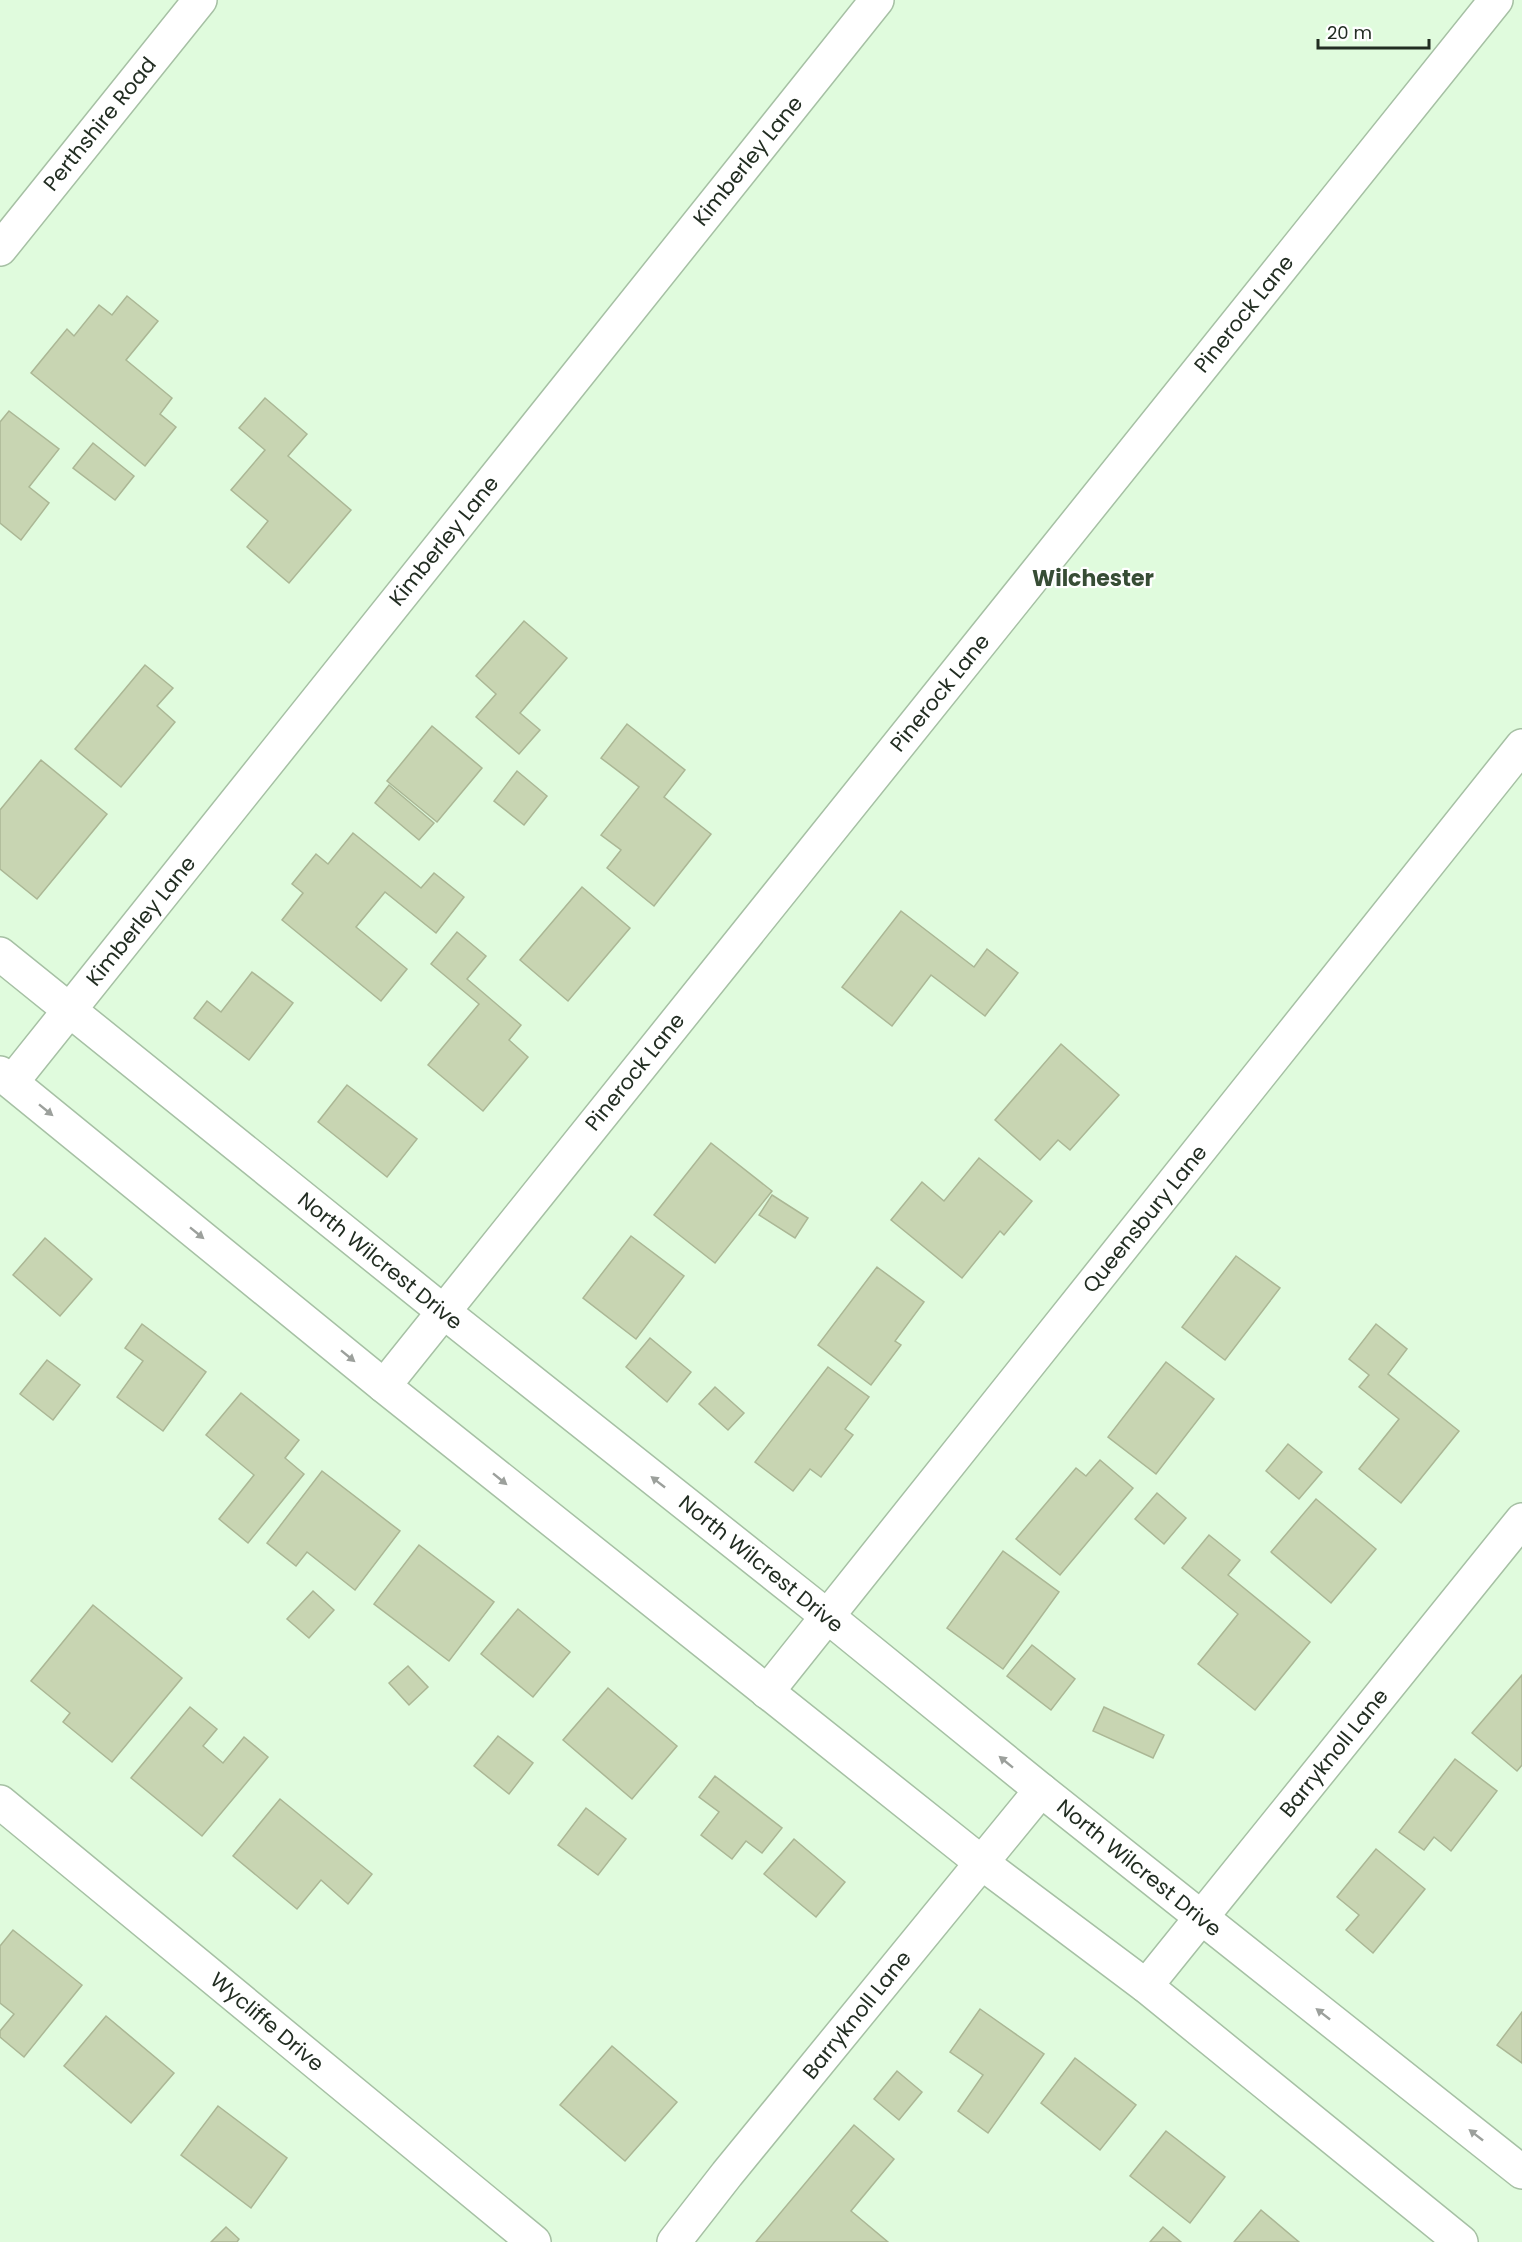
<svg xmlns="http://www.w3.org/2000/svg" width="1522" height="2242" font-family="Poppins,sans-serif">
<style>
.building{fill:#c8d5b2;stroke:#abb795;stroke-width:1.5}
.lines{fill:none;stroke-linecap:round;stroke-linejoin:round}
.street-casing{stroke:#a6c0a4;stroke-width:36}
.secondary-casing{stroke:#a6c0a4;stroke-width:36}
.street{stroke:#fff;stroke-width:33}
.secondary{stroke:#fff;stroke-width:33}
.oneway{fill:#9ca09c}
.labels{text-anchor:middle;stroke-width:4.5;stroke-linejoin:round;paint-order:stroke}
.street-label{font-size:21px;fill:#222d22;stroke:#fff}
.neighbourhood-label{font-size:22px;font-weight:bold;fill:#374d35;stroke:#fff}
</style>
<rect width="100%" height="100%" fill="#e0fbdd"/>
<g class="building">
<path d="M127,296L158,321L126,360L172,398L160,414L176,427L145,466L31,373L67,329L74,336L99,305L112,315Z"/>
<path d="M265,398L307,434L288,456L351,510L289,583L247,547L268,521L231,490L265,450L239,428Z"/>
<path d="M9,411L59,449L29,487L49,503L21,540L0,523V422Z"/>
<path d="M93,443L134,476L115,500L73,468Z"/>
<path d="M524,621L567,658L520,713L540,730L519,754L476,717L496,694L476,676Z"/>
<path d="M145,665L173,688L157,706L175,722L121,787L75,749Z"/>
<path d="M627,724L685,770L664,797L711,834L654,906L607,868L621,850L601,835L639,787L601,758Z"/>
<path d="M432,726L482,768L437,822L387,781Z"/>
<path d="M41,760L107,814L37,899L0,869V810Z"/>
<path d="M517,771L547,796L524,825L494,801Z"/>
<path d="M389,785L434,823L419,840L375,803Z"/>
<path d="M353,833L421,888L434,873L464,897L436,933L385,892L356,927L407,969L381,1001L282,920L303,893L292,884L316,854L328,864Z"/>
<path d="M582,887L630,928L568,1001L520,960Z"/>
<path d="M901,911L974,967L987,949L1018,973L985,1016L931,975L892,1026L842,987Z"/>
<path d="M457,932L486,956L467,979L521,1025L509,1040L528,1057L483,1111L428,1065L479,1004L431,964Z"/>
<path d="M252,972L293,1003L249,1060L194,1018L207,1001L221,1012Z"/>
<path d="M1061,1044L1119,1095L1070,1150L1058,1140L1040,1160L995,1120Z"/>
<path d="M347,1085L417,1139L387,1177L318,1122Z"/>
<path d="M711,1143L772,1191L715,1263L654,1215Z"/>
<path d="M979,1158L1032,1201L1004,1235L1000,1231L962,1278L891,1220L922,1182L944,1201Z"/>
<path d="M772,1195L808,1218L795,1238L759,1215Z"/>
<path d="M631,1236L684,1276L636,1339L583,1298Z"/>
<path d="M45,1238L92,1279L60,1316L13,1275Z"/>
<path d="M1236,1256L1280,1288L1225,1360L1182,1327Z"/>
<path d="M877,1267L924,1302L895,1341L901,1345L871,1385L818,1345Z"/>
<path d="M142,1324L206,1372L163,1431L117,1397L143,1361L125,1348Z"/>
<path d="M1376,1324L1407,1349L1388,1374L1459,1431L1401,1503L1359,1469L1399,1419L1359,1387L1369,1375L1349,1359Z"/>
<path d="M650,1338L691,1372L667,1402L626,1367Z"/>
<path d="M47,1360L80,1385L53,1420L20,1394Z"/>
<path d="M1166,1362L1214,1399L1156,1474L1108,1437Z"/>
<path d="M828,1367L869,1397L845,1429L853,1435L821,1477L810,1469L793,1491L755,1462Z"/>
<path d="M715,1387L744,1413L728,1430L699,1404Z"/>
<path d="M241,1393L299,1440L285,1458L304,1474L248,1543L219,1519L254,1475L206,1435Z"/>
<path d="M1288,1444L1322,1472L1299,1499L1266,1471Z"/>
<path d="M1100,1460L1133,1488L1060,1575L1016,1539L1076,1468L1086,1476Z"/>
<path d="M322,1471L400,1531L355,1590L307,1552L296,1566L267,1543Z"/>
<path d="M1157,1493L1186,1518L1164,1544L1135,1519Z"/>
<path d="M1316,1499L1376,1549L1331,1603L1271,1552Z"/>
<path d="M1209,1535L1240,1560L1228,1575L1310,1642L1255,1710L1198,1664L1238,1614L1182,1568Z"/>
<path d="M419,1545L494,1602L449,1661L374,1604Z"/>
<path d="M1003,1551L1059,1592L1003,1669L947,1628Z"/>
<path d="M313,1591L334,1610L309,1638L287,1619Z"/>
<path d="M93,1605L182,1678L112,1762L63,1722L70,1713L31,1681Z"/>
<path d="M518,1609L570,1652L533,1697L481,1654Z"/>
<path d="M1032,1645L1075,1679L1051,1710L1007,1676Z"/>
<path d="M408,1666L428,1687L409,1705L389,1683Z"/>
<path d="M1522,1675V1765L1517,1771L1472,1733Z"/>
<path d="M608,1688L677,1746L632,1799L563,1740Z"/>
<path d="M190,1707L217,1729L203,1746L223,1763L244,1737L268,1757L202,1836L131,1778Z"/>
<path d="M1104,1707L1164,1735L1153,1758L1093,1731Z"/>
<path d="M498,1736L533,1763L509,1794L474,1766Z"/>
<path d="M1455,1759L1497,1791L1451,1851L1434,1837L1424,1850L1399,1832Z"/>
<path d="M715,1776L782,1828L762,1853L746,1841L732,1859L701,1835L719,1812L699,1797Z"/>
<path d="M280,1799L372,1874L348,1904L321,1880L297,1909L233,1856Z"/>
<path d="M586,1808L626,1839L598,1875L558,1845Z"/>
<path d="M794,1839L845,1882L816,1917L764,1874Z"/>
<path d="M1376,1849L1425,1889L1373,1953L1346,1930L1359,1915L1337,1897Z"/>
<path d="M13,1930L82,1985L24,2057L0,2037V2031L14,2014L0,2003V1946Z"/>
<path d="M980,2009L1044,2054L988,2133L958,2111L983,2075L950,2052Z"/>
<path d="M1522,2012V2063L1497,2045Z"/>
<path d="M106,2016L174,2073L131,2123L64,2066Z"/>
<path d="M612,2046L677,2102L625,2161L560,2105Z"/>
<path d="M1075,2058L1136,2105L1100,2150L1041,2103Z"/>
<path d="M897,2071L922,2092L899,2120L874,2099Z"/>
<path d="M218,2106L287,2158L251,2208L181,2155Z"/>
<path d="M854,2125L894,2159L851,2211L888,2242H756Z"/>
<path d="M1166,2131L1225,2177L1190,2223L1130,2176Z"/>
<path d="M1261,2210L1299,2242H1234Z"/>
<path d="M226,2227L239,2239L237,2242H211Z"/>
<path d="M1163,2227L1181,2242H1150Z"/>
</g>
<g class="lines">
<g class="street-casing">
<g id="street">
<path d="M0,249L200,0"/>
<path d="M12,1082L877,0"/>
<path d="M384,1386L1496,0"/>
<path d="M767,1692L1522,746"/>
<path d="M0,1802L534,2242"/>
<path d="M1146,1986L1522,1520"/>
<path d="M674,2242L727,2174L1041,1790"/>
</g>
</g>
<g class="secondary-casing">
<g id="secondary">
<path d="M0,954L444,1312L827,1616L1041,1790L1522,2172"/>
<path d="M0,1073L384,1386L982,1863L1146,1986L1461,2242"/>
</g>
</g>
<use href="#street" class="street"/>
<use href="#secondary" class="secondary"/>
</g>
<defs><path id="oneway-solid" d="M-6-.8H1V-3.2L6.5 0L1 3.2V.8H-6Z" transform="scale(1.5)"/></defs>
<g class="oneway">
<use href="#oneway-solid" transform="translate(46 1110) rotate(39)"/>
<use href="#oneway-solid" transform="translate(197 1233) rotate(39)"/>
<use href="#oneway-solid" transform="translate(348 1356) rotate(39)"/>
<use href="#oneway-solid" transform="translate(500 1479) rotate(39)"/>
<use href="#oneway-solid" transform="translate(658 1482) rotate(-142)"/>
<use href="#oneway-solid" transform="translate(1006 1762) rotate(-141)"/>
<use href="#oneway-solid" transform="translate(1323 2014) rotate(-142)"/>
<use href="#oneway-solid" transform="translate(1476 2135) rotate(-142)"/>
</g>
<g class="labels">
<g class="street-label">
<text transform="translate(100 124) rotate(-51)" y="7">Perthshire Road</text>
<text transform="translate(748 161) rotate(-51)" y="7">Kimberley Lane</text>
<text transform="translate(1244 314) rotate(-51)" y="7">Pinerock Lane</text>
<text transform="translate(444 541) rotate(-51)" y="7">Kimberley Lane</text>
<text transform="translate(940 693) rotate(-51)" y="7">Pinerock Lane</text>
<text transform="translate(141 921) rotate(-51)" y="7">Kimberley Lane</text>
<text transform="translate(635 1072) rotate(-51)" y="7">Pinerock Lane</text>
<text transform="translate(1145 1219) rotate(-51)" y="7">Queensbury Lane</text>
<text transform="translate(380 1261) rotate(39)" y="7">North Wilcrest Drive</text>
<text transform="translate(761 1564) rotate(39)" y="7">North Wilcrest Drive</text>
<text transform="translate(1334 1753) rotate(-51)" y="7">Barryknoll Lane</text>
<text transform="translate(1139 1868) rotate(39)" y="7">North Wilcrest Drive</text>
<text transform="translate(857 2015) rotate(-51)" y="7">Barryknoll Lane</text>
<text transform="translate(267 2022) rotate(40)" y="7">Wycliffe Drive</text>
</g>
<g class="neighbourhood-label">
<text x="1093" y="586">Wilchester</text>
</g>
</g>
<path d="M1318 39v9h111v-9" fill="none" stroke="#222d22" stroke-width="3"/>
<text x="1327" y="39" font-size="18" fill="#222d22" stroke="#ffffff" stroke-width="4.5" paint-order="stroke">20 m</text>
</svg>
